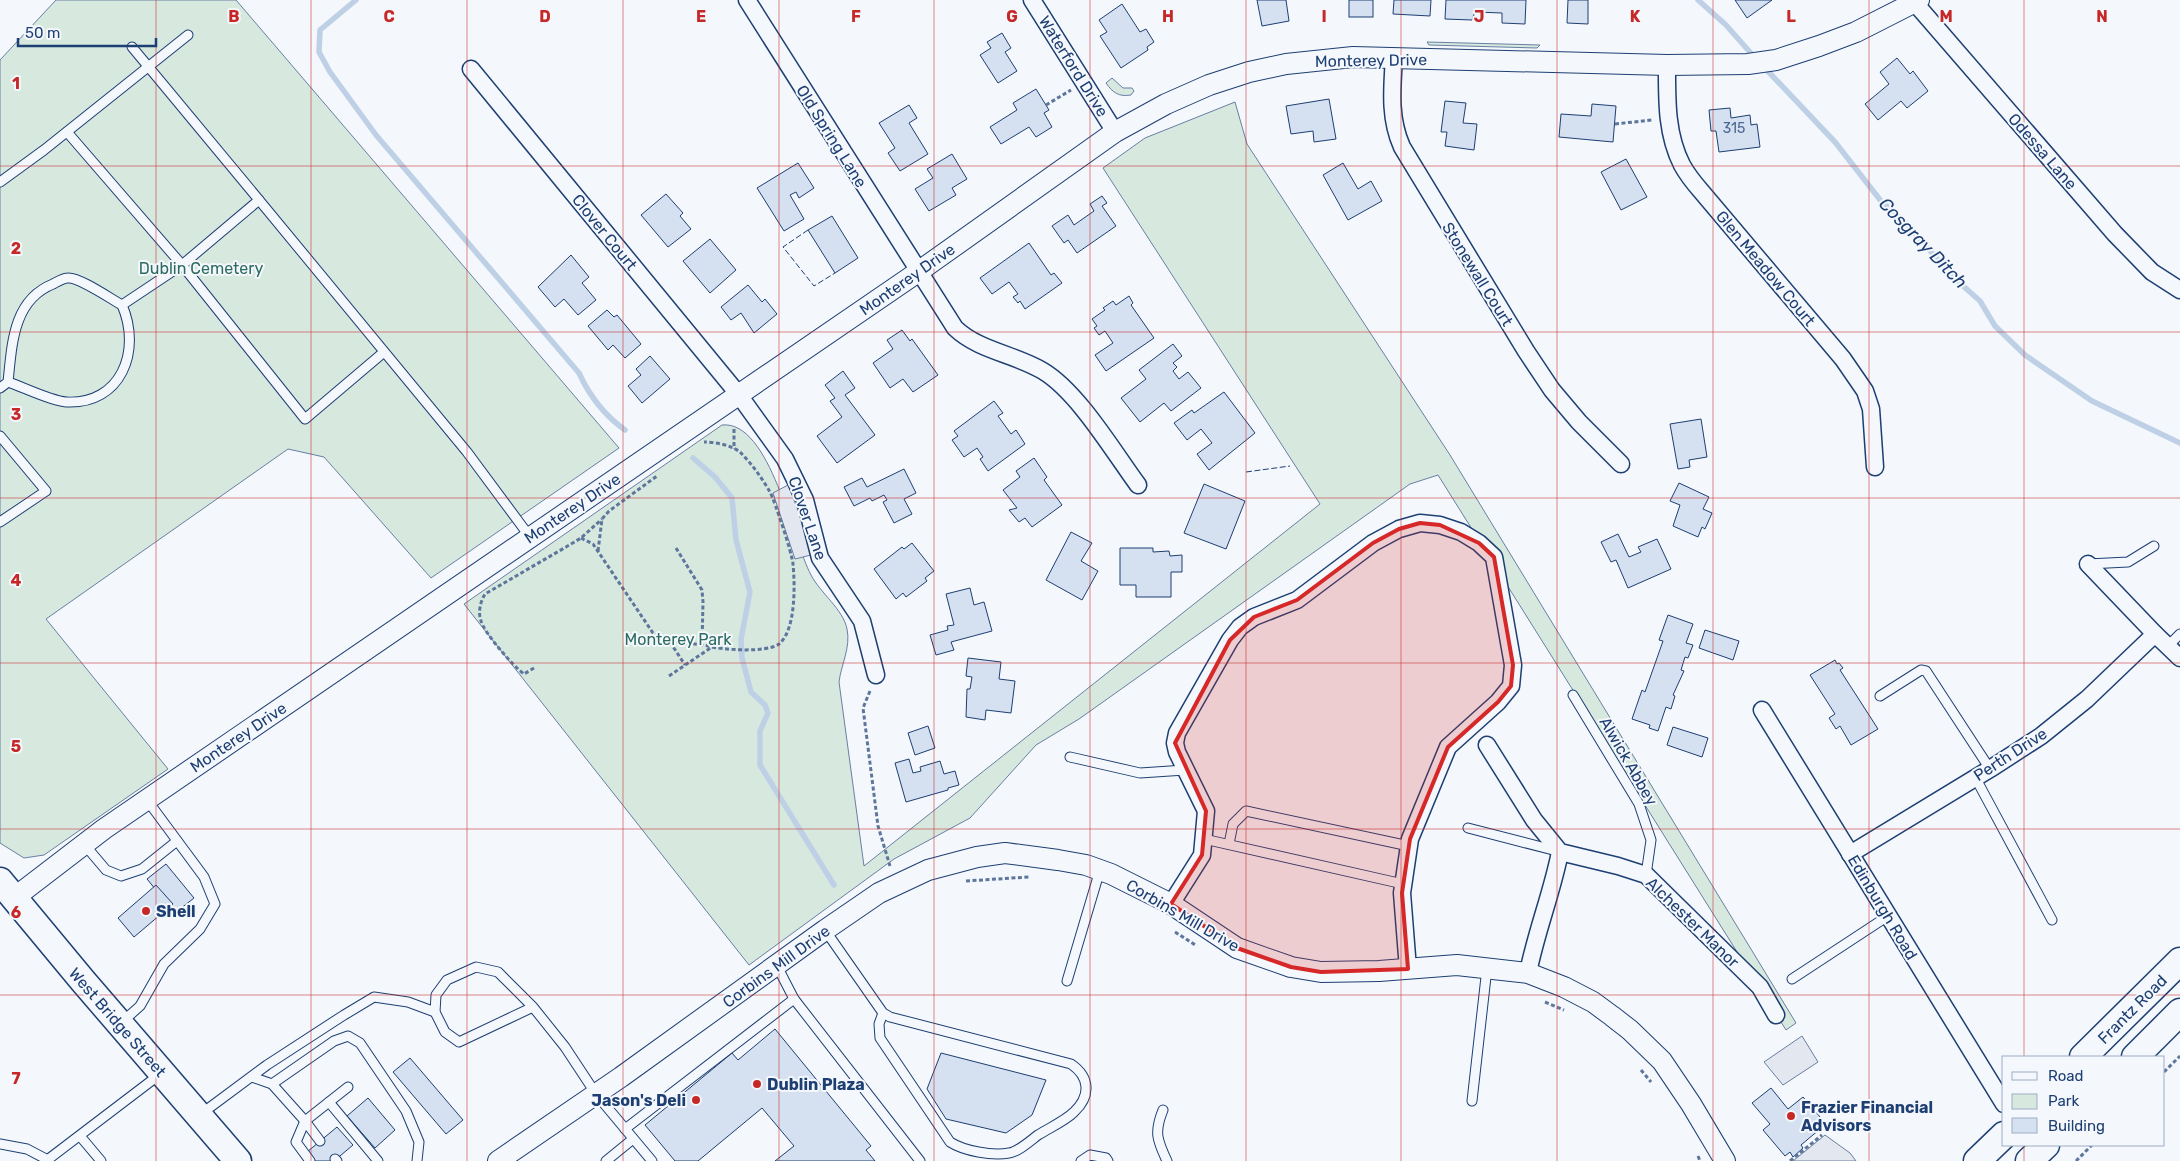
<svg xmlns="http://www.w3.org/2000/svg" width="2180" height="1161" font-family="Rubik,sans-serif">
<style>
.green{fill:#d7e8df;stroke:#687fa3}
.parking{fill:#e3e8f0;stroke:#687fa3}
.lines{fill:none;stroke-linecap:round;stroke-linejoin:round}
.stream{stroke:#bed0e5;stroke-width:5.5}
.building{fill:#d5e0f0;stroke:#1d3f73}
.service-casing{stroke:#1d3f73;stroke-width:11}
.minor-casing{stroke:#1d3f73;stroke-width:19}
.tertiary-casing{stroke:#1d3f73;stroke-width:22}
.primary-casing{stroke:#1d3f73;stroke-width:29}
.path{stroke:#5e769c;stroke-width:3;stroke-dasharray:4 2.5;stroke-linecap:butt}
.service{stroke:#f4f7fb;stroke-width:9}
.minor{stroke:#f4f7fb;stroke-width:16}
.tertiary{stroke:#f4f7fb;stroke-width:20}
.primary{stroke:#f4f7fb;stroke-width:26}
.fence{stroke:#1d3f73;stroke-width:1;stroke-dasharray:6 2.5;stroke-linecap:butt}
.marked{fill:#d62828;fill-opacity:0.2;stroke:#d62828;stroke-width:4;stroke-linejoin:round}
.grid{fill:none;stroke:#c62828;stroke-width:1;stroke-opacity:0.55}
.poi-dot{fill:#c62828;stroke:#f4f7fb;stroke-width:2}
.labels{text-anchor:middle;stroke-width:4;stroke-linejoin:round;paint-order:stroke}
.number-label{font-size:14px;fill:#4b6792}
.street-label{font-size:16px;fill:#1d3f73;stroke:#f4f7fb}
.park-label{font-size:16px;fill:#2c6c60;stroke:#f4f7fb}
.poi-label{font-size:16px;font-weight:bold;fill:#1d3f73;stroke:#f4f7fb;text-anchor:start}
.water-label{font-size:18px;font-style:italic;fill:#1d3f73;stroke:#f4f7fb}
.grid-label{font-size:16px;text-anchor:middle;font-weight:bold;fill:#c62828;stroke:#f4f7fb;stroke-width:4;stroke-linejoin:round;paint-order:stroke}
</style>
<rect width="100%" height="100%" fill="#f4f7fb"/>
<g class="green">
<path d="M56,0H236L619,448L431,578L324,457L288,449L46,619L168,769L44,855L24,858L0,843V60Z"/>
<path d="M1427,42L1540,45L1537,48L1429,45Z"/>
<path d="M1112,78L1123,88H1132L1134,91L1131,95C1119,97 1113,93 1106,83Z"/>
<path d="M1235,102L1247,144L1450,455L1796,1023L1786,1030L1438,475L1410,484L1079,719L1036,745L970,818L894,859L749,965L464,604L722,425C770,420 793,542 811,575C821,594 843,609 847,629C851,647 841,665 839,682L864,866L1320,504L1103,168L1145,138Z"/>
</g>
<g class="parking">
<path d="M788,485L803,523L811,555L795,559L773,493Z"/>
<path d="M1802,1036L1818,1062L1783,1085L1764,1062Z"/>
<path d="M1825,1135L1850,1153L1856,1161H1793Z"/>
</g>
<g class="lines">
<g class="stream">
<path d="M356,0L320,30L319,52L330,72L376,135L579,373C590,397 604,415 625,430"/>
<path d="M1698,0L1726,25L1756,59"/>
<path d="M1763,66L1835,142L1881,201L1905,222L1952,276L1980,301L1995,326L2025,355L2092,401L2180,443"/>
<path d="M693,458L715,477L732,498L736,540L750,592L741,639L742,658L751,692L765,705L768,713L760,731V765L834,885"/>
</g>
</g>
<g class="building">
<path d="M1257,0H1286L1289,21L1262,26Z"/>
<rect x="1349" y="0" width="24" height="17"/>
<path d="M1394,0H1431L1430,16L1393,14Z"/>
<path d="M1446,0H1526L1525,24L1502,23V13L1475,12L1472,20L1445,19Z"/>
<path d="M1568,0H1588V24L1567,23Z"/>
<path d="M1735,0H1772L1747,18Z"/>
<path d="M1122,4L1140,32L1146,29L1154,42L1147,47L1148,50L1121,68L1100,36L1107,32L1099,20Z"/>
<path d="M1002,33L1011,48L1005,52L1017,71L998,83L980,55L991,48L987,42Z"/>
<path d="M1897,58L1910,74L1913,71L1928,91L1907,108L1901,101L1878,120L1865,104L1889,84L1880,72Z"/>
<path d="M1036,89L1049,110L1044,113L1052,127L1036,137L1029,127L1001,144L990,127L1017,110L1013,103Z"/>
<path d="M1329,99L1336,139L1314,142L1313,131L1291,134L1286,106Z"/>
<path d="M1445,101L1466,103L1463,123L1477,124L1474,150L1445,146L1447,132H1441Z"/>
<path d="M1592,104L1616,106L1613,142L1559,137L1561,114L1591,116Z"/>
<path d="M909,105L917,118L909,123L928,154L900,171L888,153L895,148L879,123Z"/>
<path d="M1730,108L1731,118L1750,115L1751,125L1757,124L1760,147L1719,152L1716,131H1711L1709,110Z"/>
<path d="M952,154L967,179L952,188L956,195L929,211L915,189L933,178L927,169Z"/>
<path d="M1626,159L1647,197L1621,210L1601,172Z"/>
<path d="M798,163L814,188L799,198L796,192L790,195L804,219L784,231L757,188Z"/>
<path d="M1343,163L1358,189L1371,181L1382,201L1348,220L1323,175Z"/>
<path d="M666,194L683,213L680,216L691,229L668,247L641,215Z"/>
<path d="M1102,196L1107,203L1102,206L1116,226L1077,253L1068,240L1064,243L1052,226L1068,215L1074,225L1094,211L1090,204Z"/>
<path d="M832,216L858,258L835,273L808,230Z"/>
<path d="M710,239L736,270L710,293L683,261Z"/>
<path d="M1029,243L1051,275L1054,273L1062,283L1025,309L1020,301L1018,303L1013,297L1018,294L1009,282L992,294L980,278Z"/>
<path d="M571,255L589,277L582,283L596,300L578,315L564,299L555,307L538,287Z"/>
<path d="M748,285L762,302L765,299L777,314L754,333L741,313L731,320L721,307Z"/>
<path d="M1129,296L1133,303L1131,305L1154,338L1106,371L1095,355L1113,343L1105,331L1099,335L1094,328L1097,326L1092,319L1105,310L1103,308L1113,301L1116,305Z"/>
<path d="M607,310L614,317L617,315L641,344L625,358L613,345L608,350L588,326Z"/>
<path d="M902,330L910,341L912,339L938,375L913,392L903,379L890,388L873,363L893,349L887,340Z"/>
<path d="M1173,344L1182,356L1173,363L1177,367L1173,371L1179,379L1188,372L1201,388L1171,411L1164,403L1140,422L1121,398L1146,379L1139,370Z"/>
<path d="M650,356L670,379L642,403L628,386L641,375L636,369Z"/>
<path d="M843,371L855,388L845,395L875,435L837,463L817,436L842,417L830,401L835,398L825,385Z"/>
<path d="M1224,392L1255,433L1209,470L1197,454L1212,443L1201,429L1187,440L1174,423L1192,410L1194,413Z"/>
<path d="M994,401L1003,413L998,416L1011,434L1016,430L1025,444L988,471L980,459L983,457L977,448L964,457L952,440L958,436L954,431Z"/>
<path d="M1701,419L1707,457L1689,460L1690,467L1678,469L1670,424Z"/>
<path d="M1034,458L1047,477L1044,480L1062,505L1032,527L1025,518L1019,522L1009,510L1017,508L1003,490L1020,477L1016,471Z"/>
<path d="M904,469L916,493L904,499L912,514L894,523L883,502L887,500L884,495L872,501L870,498L854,506L844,487L862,478L867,487Z"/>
<path d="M1679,483L1709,497L1703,509L1712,513L1705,529L1702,527L1698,537L1673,526L1680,505L1670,501Z"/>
<path d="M1204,484L1245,501L1226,549L1184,533Z"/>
<path d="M1071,532L1092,543L1081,561L1098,571L1082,600L1046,580Z"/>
<path d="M1618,534L1629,557L1641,552L1638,547L1657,539L1671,569L1628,588L1616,560L1611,562L1601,542Z"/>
<path d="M912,543L934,571L925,578L927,581L906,597L903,593L896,599L874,569L902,547L904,549Z"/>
<path d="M1120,548H1153V552L1169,551L1170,556L1182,555V572H1171V597H1136V585H1120Z"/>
<path d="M970,588L974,605L984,602L992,631L951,642L954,650L936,655L930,635L948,630L947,626L954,625L946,594Z"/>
<path d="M1668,615L1693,624L1686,643L1693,645L1688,658L1685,657L1681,670L1684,671L1673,695L1675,696L1671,709L1666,707L1658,731L1649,728L1650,725L1632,719L1642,690L1645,692L1663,641L1659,640Z"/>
<path d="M1705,630L1739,641L1733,660L1699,648Z"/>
<path d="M968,658L1001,662L999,679L1015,681L1011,713L986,710L985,720L966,717L967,689H970L972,677L966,676Z"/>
<path d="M1835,660L1837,664L1839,663L1843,668L1840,670L1878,729L1851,745L1840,726L1836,729L1829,718L1835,714L1810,675Z"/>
<path d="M928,726L935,748L915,755L908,733Z"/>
<path d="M1673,727L1708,738L1702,757L1667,745Z"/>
<path d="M909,759L913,773L921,771L920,767L940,761L944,774L955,771L959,785L948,788V790L906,802L895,763Z"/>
<path d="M166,864L194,898L175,913L147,879Z"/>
<path d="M156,885L173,904L134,937L118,918Z"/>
<path d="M775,1029L871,1146L866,1150L875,1161H775L794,1146L762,1108L698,1161H675L645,1125L732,1053L738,1060Z"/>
<path d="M941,1053L1046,1080L1032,1115L1006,1133L946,1119L927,1089Z"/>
<path d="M410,1058L463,1120L446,1134L393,1072Z"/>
<path d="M1771,1088L1788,1109L1803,1097L1826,1124L1801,1145L1803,1148L1793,1157L1790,1152L1785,1156L1763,1130L1770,1124L1752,1103Z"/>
<path d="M368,1098L395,1130L375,1148L347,1116Z"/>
<path d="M337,1127L353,1145L334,1161H314L307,1152Z"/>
</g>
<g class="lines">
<g class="service-casing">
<g id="service">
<path d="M67,132L182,265L305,419L384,352"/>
<path d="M0,182L44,150L188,35"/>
<path d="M259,200L467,452L530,537"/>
<path d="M8,382C23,387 51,401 66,402C121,405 142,351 122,305"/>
<path d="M0,388L8,382C12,344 13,300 53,284C57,282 63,278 68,278C79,277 111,299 122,305L182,265L259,200L132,47"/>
<path d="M0,436L46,491L0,522"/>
<path d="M2088,564L2128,562L2154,546"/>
<path d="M2168,646L2180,634"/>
<path d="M1573,695L1639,804L1651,840L1646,875"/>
<path d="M1880,696L1921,670L1926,671L1990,769"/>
<path d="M1070,757L1140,773L1185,770"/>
<path d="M1975,777L2052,920"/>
<path d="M1468,828L1557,851"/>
<path d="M1204,839L1403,884"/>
<path d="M84,844L106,870L121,876L142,869L177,841"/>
<path d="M1229,844L1233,824L1246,811L1409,846"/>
<path d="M825,930L883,1013L890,1017L1071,1064C1090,1077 1091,1096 1074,1112C1065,1121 1049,1128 1038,1135C1030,1141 1018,1152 1009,1153C992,1156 964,1151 950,1142L880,1038L879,1024L883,1013"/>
<path d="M777,966L794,999L920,1161"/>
<path d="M1792,979L1888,916"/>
<path d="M1067,981L1100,870"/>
<path d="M533,1007L459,1042L445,1032L435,1012L436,995L447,980L476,967L498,972L533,1007L565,1047L596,1094L652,1161"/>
<path d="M122,1022L140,1006L164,964L200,929L215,904L204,877L147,800"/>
<path d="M252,1077L272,1084L305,1121L329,1102L378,1161"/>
<path d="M272,1084L334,1041L348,1036L360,1043L406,1111L419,1142L417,1161"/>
<path d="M1472,1101L1487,968"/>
<path d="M329,1102L348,1087"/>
<path d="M1163,1110C1154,1132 1157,1140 1167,1161"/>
<path d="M201,1114L267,1065L344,1015L374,997L408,1002L435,1012"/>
<path d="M625,1129L794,999"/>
<path d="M80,1136L101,1161"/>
<path d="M0,1144L27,1149L48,1160"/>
<path d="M335,1159L337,1161"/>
<path d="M46,1161L159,1075"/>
<path d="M310,1161L296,1142L305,1121L320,1141"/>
<path d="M606,1161L633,1139"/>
<path d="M1081,1161L1090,1155L1106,1158L1108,1161"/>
</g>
</g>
<g class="minor-casing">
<g id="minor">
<path d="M747,0L955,328C979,351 1015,354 1043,371C1078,392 1113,451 1138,485"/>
<path d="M1032,0L1115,132"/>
<path d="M1915,3L2115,234L2152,272L2180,290"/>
<path d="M1394,58C1392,89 1389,118 1402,147L1526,351L1552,390L1579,422L1621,464"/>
<path d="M1667,65C1667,99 1666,134 1682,165C1687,174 1694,183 1701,191L1843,359L1865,391L1871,409L1875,467"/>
<path d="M471,69L739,395L785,459L805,500L820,558L862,621L876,675"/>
<path d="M2088,564L2155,634L2180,658"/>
<path d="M1762,710L2004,1104"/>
<path d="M1487,745L1534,820L1560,852L1618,866L1646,875L1760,987L1776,1015"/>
<path d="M1850,854L1990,769L2041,736L2087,699L2155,634"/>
<path d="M1171,904L1202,855L1206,811L1177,752L1175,743L1177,733L1230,640L1240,627L1254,617L1297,600L1373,543L1399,529L1420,523L1440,525L1461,532L1479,543L1494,557L1513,665L1511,686L1498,702L1448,747L1410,839L1402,893L1408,969"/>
<path d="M1528,973C1536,932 1552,893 1560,852"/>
</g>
</g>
<g class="tertiary-casing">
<g id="tertiary">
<path d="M14,898L104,829L918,272L1115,132L1166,104L1209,85L1249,72L1286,64L1353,57L1667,65L1748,64L1776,60L1819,46L1856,32L1919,0"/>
<path d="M498,1161L621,1077L825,930L879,893L928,870L977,857L1005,853L1058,860L1086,865L1111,874L1171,904L1237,948L1291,967L1321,972L1379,971L1457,965L1528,973L1564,987L1593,1002L1612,1016L1630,1030L1662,1061L1691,1104L1725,1161"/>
</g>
</g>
<g class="primary-casing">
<g id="primary">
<path d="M0,881L83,981L238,1161"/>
<path d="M2083,1057L2180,961"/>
<path d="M2135,1057L2180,1012"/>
<path d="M1977,1161L2004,1135"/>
<path d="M2029,1161L2046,1145"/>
</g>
</g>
<g class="path">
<path d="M1046,105L1071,90"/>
<path d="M1615,124L1652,120"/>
<path d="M734,429V449"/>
<path d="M581,538L593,544L653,633C674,644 687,642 708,646C722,650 767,653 779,644C796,630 795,585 793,564C792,553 775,502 770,492C762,478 751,463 740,452C731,445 715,442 704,442"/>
<path d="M676,548L702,590L703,602L702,645"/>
<path d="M598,551L602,519L609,511L657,476"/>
<path d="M670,642L685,665"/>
<path d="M534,668L524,674C513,666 485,634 481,621C478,613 480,602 485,594L566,547L581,538L602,519"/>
<path d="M669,676L712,647"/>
<path d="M870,691L863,708L878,826L890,866"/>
<path d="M966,881L1029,877"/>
<path d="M1175,932L1197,946"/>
<path d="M1545,1002L1564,1010"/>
<path d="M1641,1070L1651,1082"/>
<path d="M2164,1072L2180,1056"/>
<path d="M1698,1156L1700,1161"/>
<path d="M1790,1161L1822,1135"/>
<path d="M2076,1161L2092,1145"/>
</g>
<use href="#service" class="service"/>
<use href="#minor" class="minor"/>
<use href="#tertiary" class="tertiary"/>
<use href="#primary" class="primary"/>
<g class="fence">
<path d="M808,230L783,247L814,286L835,273"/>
<path d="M1246,472L1290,466"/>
</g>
</g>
<path class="marked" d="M1420,523L1440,525L1479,543L1494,557L1513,665L1511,686L1498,702L1448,747L1410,839L1402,893L1408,969L1321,972L1291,967L1237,948L1171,904L1202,855L1206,811L1175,743L1230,640L1254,617L1297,600L1373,543L1399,529Z"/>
<path class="grid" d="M156,0V1161M311,0V1161M467,0V1161M623,0V1161M779,0V1161M934,0V1161M1090,0V1161M1246,0V1161M1401,0V1161M1557,0V1161M1713,0V1161M1869,0V1161M2024,0V1057M0,166H2180M0,332H2180M0,498H2180M0,663H2180M0,829H2180M0,995H2180M2024,1145V1161"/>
<g class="poi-dot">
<circle cx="146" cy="911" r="5"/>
<circle cx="757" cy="1084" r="5"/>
<circle cx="696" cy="1100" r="5"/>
<circle cx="1791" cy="1116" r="5"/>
</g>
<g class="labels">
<g class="number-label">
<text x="1734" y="133">315</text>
</g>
<g class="street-label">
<text transform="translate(1371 60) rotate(-1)" y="6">Monterey Drive</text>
<text transform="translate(1074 66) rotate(58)" y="6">Waterford Drive</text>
<text transform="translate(832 136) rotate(58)" y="6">Old Spring Lane</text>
<text transform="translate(2043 151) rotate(49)" y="6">Odessa Lane</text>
<text transform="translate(605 232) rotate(51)" y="6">Clover Court</text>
<text transform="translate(1766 268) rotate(50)" y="6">Glen Meadow Court</text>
<text transform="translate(1478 274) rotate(58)" y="6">Stonewall Court</text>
<text transform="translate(907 279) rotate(-35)" y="6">Monterey Drive</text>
<text transform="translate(572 508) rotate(-34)" y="6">Monterey Drive</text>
<text transform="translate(808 518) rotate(71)" y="6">Clover Lane</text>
<text transform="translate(238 737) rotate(-34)" y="6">Monterey Drive</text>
<text transform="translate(2010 754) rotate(-33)" y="6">Perth Drive</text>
<text transform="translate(1629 761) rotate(60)" y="6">Alwick Abbey</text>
<text transform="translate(1883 907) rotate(59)" y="6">Edinburgh Road</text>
<text transform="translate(1183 915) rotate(30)" y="6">Corbins Mill Drive</text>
<text transform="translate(1693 922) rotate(44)" y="6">Alchester Manor</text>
<text transform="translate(776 966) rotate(-36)" y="6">Corbins Mill Drive</text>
<text transform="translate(2132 1009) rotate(-45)" y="6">Frantz Road</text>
<text transform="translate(118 1022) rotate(49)" y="6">West Bridge Street</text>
</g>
<g class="park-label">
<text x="201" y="274">Dublin Cemetery</text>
<text x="678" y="645">Monterey Park</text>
</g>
<g class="poi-label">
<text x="156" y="917">Shell</text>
<text x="767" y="1090">Dublin Plaza</text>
<text x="686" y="1106" text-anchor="end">Jason's Deli</text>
<text x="1801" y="1113">Frazier Financial<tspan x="1801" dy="18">Advisors</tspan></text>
</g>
<g class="water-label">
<text transform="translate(1923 243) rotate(46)" y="6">Cosgray Ditch</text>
</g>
</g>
<g class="grid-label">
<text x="234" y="22">B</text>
<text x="389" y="22">C</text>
<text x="545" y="22">D</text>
<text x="701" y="22">E</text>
<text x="856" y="22">F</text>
<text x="1012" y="22">G</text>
<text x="1168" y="22">H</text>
<text x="1324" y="22">I</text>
<text x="1479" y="22">J</text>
<text x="1635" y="22">K</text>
<text x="1791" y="22">L</text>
<text x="1946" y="22">M</text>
<text x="2102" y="22">N</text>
<text x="16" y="89">1</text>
<text x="16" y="254">2</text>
<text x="16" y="420">3</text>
<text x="16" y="586">4</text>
<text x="16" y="752">5</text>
<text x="16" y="918">6</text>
<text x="16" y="1084">7</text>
</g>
<rect x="2002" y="1056" width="162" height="90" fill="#f4f7fb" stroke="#9eadc5"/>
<rect x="2012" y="1072" width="25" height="8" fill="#f4f7fb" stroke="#9eadc5"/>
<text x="2048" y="1081" font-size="15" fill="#1d3f73">Road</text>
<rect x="2012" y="1094" width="25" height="15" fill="#d7e8df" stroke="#9eadc5"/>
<text x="2048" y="1106" font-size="15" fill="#1d3f73">Park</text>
<rect x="2012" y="1118" width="25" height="15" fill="#d5e0f0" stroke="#9eadc5"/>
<text x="2048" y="1131" font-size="15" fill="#1d3f73">Building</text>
<path d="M18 38v8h138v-8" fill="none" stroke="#1d3f73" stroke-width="2.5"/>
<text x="25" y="38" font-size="15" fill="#1d3f73" stroke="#f4f7fb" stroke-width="4" paint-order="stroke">50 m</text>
</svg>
